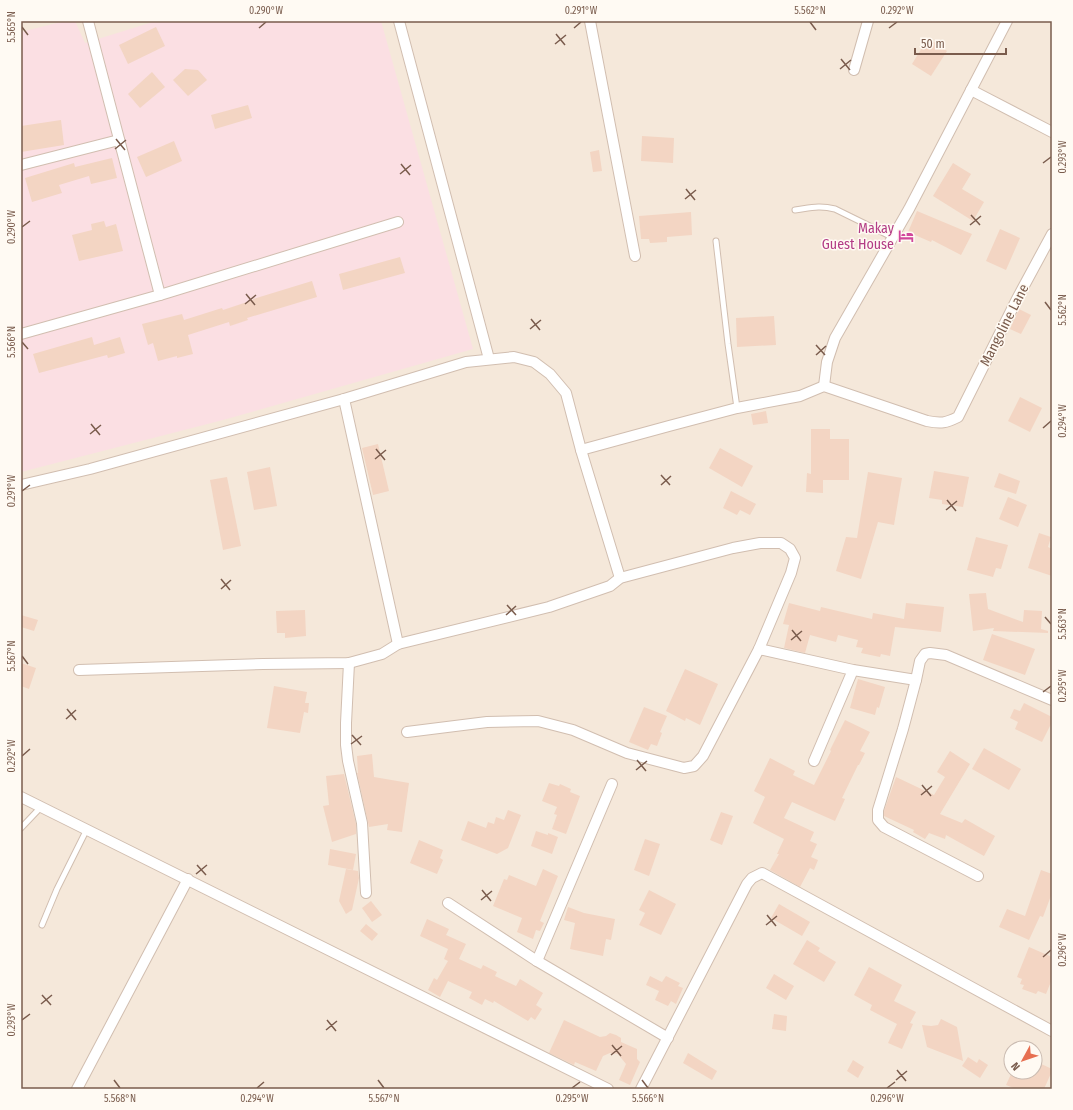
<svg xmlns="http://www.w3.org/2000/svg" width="1073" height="1110" font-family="'Fira Sans Condensed',sans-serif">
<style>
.residential{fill:#f5e8da;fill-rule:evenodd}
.medical{fill:#fbdfe3}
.building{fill:#f3d5c3}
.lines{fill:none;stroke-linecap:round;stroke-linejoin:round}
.lane-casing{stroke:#d1beb0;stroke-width:7}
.street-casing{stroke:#d1beb0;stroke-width:12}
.lane{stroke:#fff;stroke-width:5}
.street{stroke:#fff;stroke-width:10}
.ticks{fill:none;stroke:#7a5c4d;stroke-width:1.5}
.labels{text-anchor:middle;stroke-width:3;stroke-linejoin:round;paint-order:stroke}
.hotel-label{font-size:14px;fill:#b23c85;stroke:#fffaf3;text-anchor:end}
.street-label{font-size:14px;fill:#7a5c4d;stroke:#fffaf3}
.neatline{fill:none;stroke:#7a5c4d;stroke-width:1.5}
.ticks-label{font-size:10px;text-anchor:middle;fill:#7a5c4d}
</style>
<rect width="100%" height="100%" fill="#fdf6ec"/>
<path class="residential" d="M21,21H1052V1089H21ZM1011,1048H1035V1072H1011Z"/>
<path class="medical" d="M65,21H75L85,43L156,21H381L473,349L223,420L21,472V32Z"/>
<g class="building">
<path d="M156,27L165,46L128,64L119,45Z"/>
<path d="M928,38L947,51L931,76L912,64Z"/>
<path d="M185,69L198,70L207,80L188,96L173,80Z"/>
<path d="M152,72L165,87L140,108L128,94Z"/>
<path d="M248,105L252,118L215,129L211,115Z"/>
<path d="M61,120L64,145L21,152V126Z"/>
<path d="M642,136L674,138L673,163L641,161Z"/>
<path d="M174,141L182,161L146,177L137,157Z"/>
<path d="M599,150L602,171L593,172L590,152Z"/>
<path d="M112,158L117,178L91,184L89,176L59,185L62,193L32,202L25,178L74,163L75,167Z"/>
<path d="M953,163L971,174L962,189L984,202L973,221L933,196Z"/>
<path d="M917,211L972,234L961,255L932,240L931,242L908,232Z"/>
<path d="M691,212L692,235L667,237V242L650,243L649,239H641L639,216Z"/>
<path d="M104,221L106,227L116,224L123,251L79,261L72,235L92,230L91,224Z"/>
<path d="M1000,229L1020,238L1006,270L986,261Z"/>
<path d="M400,257L405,273L343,290L339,274Z"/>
<path d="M312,281L317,297L247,318L248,320L230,326L229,322L188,335L193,354L177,358V356L158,361L153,343L148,345L142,324L182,314L184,320L222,308L223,310L253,300V299Z"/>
<path d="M1019,309L1031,315L1021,334L1010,329Z"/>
<path d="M774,316L776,345L737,347L736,318Z"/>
<path d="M92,337L94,345L120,337L125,353L108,358L107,355L39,373L33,354Z"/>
<path d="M1020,397L1042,408L1030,432L1008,421Z"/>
<path d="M766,411L768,423L753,425L751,414Z"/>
<path d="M811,429H830V439H849V480H823V493L806,492L807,473L811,474Z"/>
<path d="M378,444L389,491L373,495L362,448Z"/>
<path d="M720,448L753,466L742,487L709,468Z"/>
<path d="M270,467L277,506L254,510L247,472Z"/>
<path d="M934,471L969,477L963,507L942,504V500L929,498Z"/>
<path d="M868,472L902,478L894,525L878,522L861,579L836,571L846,537L857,538Z"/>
<path d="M999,473L1020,481L1016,494L994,487Z"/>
<path d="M227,477L241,546L223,550L210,480Z"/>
<path d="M731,491L756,504L750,515L740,510L737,515L723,508Z"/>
<path d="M1008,497L1027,505L1018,527L999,519Z"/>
<path d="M1039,533L1051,537L1048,547L1052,549V576L1028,568Z"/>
<path d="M976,537L1008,545L1001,569L996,568L993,577L967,570Z"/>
<path d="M986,593L988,609L1023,622L1024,610L1042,611L1041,629L1048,631V633L993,631L994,628L973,631L969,594Z"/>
<path d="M789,603L820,611L821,607L872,619L873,613L904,619L906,603L944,607L941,632L895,627L890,656L881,654L880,657L861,653L863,648L856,647L858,640L838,635L836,642L810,635L805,653L784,648L789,625L783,624Z"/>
<path d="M305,610L306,636L285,638V633H277L276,611Z"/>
<path d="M21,615L38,620L34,631L21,627Z"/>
<path d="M992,634L1035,649L1025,675L983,660Z"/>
<path d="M21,663L36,668L29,689L21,686Z"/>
<path d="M685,669L718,684L700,725L686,718L685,721L666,711Z"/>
<path d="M858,679L885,687L879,708L877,707L875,715L850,708Z"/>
<path d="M274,686L307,692L305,703H309L308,713L304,712L300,733L267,728Z"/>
<path d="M1024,703L1052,717V722L1042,742L1015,729L1018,722L1010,718L1014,709L1020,711Z"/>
<path d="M644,707L667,716L660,732L662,733L657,746L651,744L648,750L629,742Z"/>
<path d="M845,720L870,732L860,751L865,753L859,765H858L842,798L845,799L835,821L792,802L784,818L814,832L810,841L817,844L811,857L818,860L814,870L810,868L800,887L770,870L779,854H777L784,839L753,823L765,797L754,791L770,758L795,771L793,775L814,785L831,751L830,750Z"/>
<path d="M984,748L1021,769L1009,790L972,769Z"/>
<path d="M950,751L970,764L940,814L962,823L965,819L995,836L984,856L946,835L945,839L929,833L925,839L913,832L914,830L884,816V811L896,777L934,795L945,777L937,772Z"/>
<path d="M372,754L374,777L409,783L402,832L387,830L388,824L369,827L357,773H358L357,756Z"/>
<path d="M344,774L356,824V834L332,842L323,806L329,805L326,776Z"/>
<path d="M549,783L559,786L560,784L571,789L570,792L580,796L566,834L552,829L557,815L554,814L557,807L542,801Z"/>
<path d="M508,810L521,815L508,848L497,854L461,840L468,821L486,828L488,822L494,824L496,817L504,820Z"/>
<path d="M721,812L733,816L722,845L710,840Z"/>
<path d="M536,831L548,835V833L558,837L552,854L531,846Z"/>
<path d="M645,839L660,844L649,876L634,870Z"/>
<path d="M419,840L443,850L440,858L443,860L437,874L410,863Z"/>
<path d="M330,849L356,854L353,870L328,865Z"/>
<path d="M346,869L358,871L359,878L352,910L346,914L339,901Z"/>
<path d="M543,869L558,876L540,921L544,923L540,931L536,930L533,939L517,932L522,918L493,906L504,879L507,880L509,875L536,886Z"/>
<path d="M1041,870L1052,874V893L1043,917L1040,916L1029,940L999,927L1007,909L1025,916Z"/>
<path d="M649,890L676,904L661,935L639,925L645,913L639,910Z"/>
<path d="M371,901L382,915L372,922L362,908Z"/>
<path d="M779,904L810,922L802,936L771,918Z"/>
<path d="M568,907L584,913L615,919L611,940L606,939L603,956L570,949L575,923L564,920Z"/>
<path d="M427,919L449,929L446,935L466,944L459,959L481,969L483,965L497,972L495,976L516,986L520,979L543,993L536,1005L542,1009L535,1020L531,1017L528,1021L494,1001L493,1003L485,999L482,1005L469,998L472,992L448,981L440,997L428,990L434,978L437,980L448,961L444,959L448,949L420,936Z"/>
<path d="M366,924L378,934L372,941L360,931Z"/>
<path d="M807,940L820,948L818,951L836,962L824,982L793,964Z"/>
<path d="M1029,947L1052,957V979L1046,994L1038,991L1036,994L1022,989L1024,985L1020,984L1022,979L1017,977Z"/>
<path d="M869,967L902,985L894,1001L916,1012L910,1023L913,1024L902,1049L888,1043L897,1024L870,1010L872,1005L854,995Z"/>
<path d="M774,974L794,986L786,1000L766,988Z"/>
<path d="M650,976L662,982L666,976L680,983L678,986L683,988L676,1004L671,1001L668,1006L655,1000L659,991L646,985Z"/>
<path d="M774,1014L787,1016L786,1031L772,1029Z"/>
<path d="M941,1019L957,1027L963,1061L927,1047L922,1025L931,1026L938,1025Z"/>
<path d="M564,1020L600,1037L606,1036L610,1033L616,1035L621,1038V1042L637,1049V1059L640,1062L630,1085L619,1080L626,1064L618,1054L610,1053L603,1056L596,1071L575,1062L574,1065L549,1053Z"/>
<path d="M688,1053L717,1071L712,1080L683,1063Z"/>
<path d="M968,1057L977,1063L979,1059L988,1065L980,1078L962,1066Z"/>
<path d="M853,1060L864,1067L858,1078L847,1071Z"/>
<path d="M1037,1062L1052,1069V1071L1044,1089H1016L1006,1085L1012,1072H1035V1067Z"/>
</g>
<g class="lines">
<g class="lane-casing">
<g id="lane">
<path d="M795,210C810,208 819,205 835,209L892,237"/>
<path d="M716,241L728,344L737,408"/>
<path d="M21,828L41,807"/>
<path d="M42,925L57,889L87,829"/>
</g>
</g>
<g class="street-casing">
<g id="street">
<path d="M88,21L160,295"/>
<path d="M399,21L489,359"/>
<path d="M590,21L635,256"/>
<path d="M854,70L868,21"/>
<path d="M971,90L1052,132"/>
<path d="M21,165L119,140"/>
<path d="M21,334L160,295L398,222"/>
<path d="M824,386L827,362L835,338L909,209L1007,21"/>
<path d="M344,399L398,644"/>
<path d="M581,450L669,426L737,408L800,396L824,386L927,421C941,424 946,423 958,417L1018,297L1052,234"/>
<path d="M21,485L90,469L344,399L466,362L514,357L534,362L550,374L566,393L581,450L620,578"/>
<path d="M759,649L853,670L916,680L920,661L925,654L930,653L946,655L1052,700"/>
<path d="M349,663L346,723V745L348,761L362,823L366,893"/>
<path d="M79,670L263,664L349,663L382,654L398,644L549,607L610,586L620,578L733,548L760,543H781L790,549L795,558L791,573L759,649L703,756L694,766L684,768L627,753L573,730L538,721L487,722L407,732"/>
<path d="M916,680L903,729L878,810V820L884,827L978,876"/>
<path d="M814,761L853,670"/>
<path d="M21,797L608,1089"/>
<path d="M448,903L537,961L668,1038"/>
<path d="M537,961L612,784"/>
<path d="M77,1089L188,879"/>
<path d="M641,1089L747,884L752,878L762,873L1052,1031"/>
</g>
</g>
<use href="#lane" class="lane"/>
<use href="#street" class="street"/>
</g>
<path class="ticks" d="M810,22L816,30M22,27L28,35M259,28L266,22M574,28L581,22M889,28L897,22M556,34L565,45M555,44L566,35M841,59L850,70M840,69L851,60M116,139L125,150M115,149L126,140M1043,163L1051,157M401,164L410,175M400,174L411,165M686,189L695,200M685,199L696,190M971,215L980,225M970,225L981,216M22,227L30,221M246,294L255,305M1045,302L1051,310M245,304L256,295M531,319L540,330M530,329L541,320M22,342L28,349M816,345L825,355M816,355L826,346M91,424L100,435M1043,428L1051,421M90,434L101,425M376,449L385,460M375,459L386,450M661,475L670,485M661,485L671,476M22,491L30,485M947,500L956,511M946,510L957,501M221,579L230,590M221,589L231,580M507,605L516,615M506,615L516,606M1045,617L1051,624M792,630L801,641M791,640L802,631M22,656L28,664M1043,692L1051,686M67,709L76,720M66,719L76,710M352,735L361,745M351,744L362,736M22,756L30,749M637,760L646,771M636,770L647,761M922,785L931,796M921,795L932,786M197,865L206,875M196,874L207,865M482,890L491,901M481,900L492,891M767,915L776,926M766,925L777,916M1043,957L1051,950M42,995L51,1005M41,1004L52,995M22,1020L30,1014M327,1020L336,1031M326,1030L337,1021M612,1045L621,1056M611,1055L622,1046M897,1070L906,1081M114,1080L120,1088M378,1080L384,1088M642,1080L648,1088M896,1080L907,1071M257,1088L264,1082M572,1088L580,1082M887,1088L895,1082"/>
<defs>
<g id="hotel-bare" transform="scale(1.2)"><path d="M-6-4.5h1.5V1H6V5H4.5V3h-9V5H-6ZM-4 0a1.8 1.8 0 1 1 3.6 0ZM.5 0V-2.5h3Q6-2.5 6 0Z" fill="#d1479c" stroke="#fffaf3" stroke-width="2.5" paint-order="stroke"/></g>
</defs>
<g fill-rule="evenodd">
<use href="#hotel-bare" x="906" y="236"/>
</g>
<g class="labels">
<g class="hotel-label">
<text x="894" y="233">Makay<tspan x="894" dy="16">Guest House</tspan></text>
</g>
<g class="street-label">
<text transform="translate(1004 325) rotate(-63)" y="5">Mangoline Lane</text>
</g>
</g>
<rect width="1073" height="1110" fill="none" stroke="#fffaf3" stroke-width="44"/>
<g transform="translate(1023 1060) rotate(230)"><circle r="19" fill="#fffaf3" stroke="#cabbb1"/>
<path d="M0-3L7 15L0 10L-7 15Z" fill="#e76f51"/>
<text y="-6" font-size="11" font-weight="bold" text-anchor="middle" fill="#7a5c4d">N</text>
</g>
<path d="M915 48v6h91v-6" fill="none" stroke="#7a5c4d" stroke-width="2"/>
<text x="921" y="48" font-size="12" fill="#7a5c4d" stroke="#fffaf3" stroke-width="3" paint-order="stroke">50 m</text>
<rect x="22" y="22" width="1029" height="1066" class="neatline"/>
<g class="ticks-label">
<text x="266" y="14">0.290°W</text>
<text x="581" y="14">0.291°W</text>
<text x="810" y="14">5.562°N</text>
<text x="897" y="14">0.292°W</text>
<text transform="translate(11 27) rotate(-90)" y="4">5.565°N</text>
<text transform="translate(1062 157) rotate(-90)" y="4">0.293°W</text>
<text transform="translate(11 227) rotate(-90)" y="4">0.290°W</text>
<text transform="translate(1062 310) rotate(-90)" y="4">5.562°N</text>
<text transform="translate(11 342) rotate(-90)" y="4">5.566°N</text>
<text transform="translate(1062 421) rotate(-90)" y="4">0.294°W</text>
<text transform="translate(11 491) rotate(-90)" y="4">0.291°W</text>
<text transform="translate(1062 624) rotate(-90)" y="4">5.563°N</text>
<text transform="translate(11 656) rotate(-90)" y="4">5.567°N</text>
<text transform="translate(1062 686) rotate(-90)" y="4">0.295°W</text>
<text transform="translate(11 756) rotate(-90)" y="4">0.292°W</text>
<text transform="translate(1062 950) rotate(-90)" y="4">0.296°W</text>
<text transform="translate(11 1020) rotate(-90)" y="4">0.293°W</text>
<text x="120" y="1102">5.568°N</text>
<text x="257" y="1102">0.294°W</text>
<text x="384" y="1102">5.567°N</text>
<text x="572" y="1102">0.295°W</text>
<text x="648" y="1102">5.566°N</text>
<text x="887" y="1102">0.296°W</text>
</g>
</svg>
